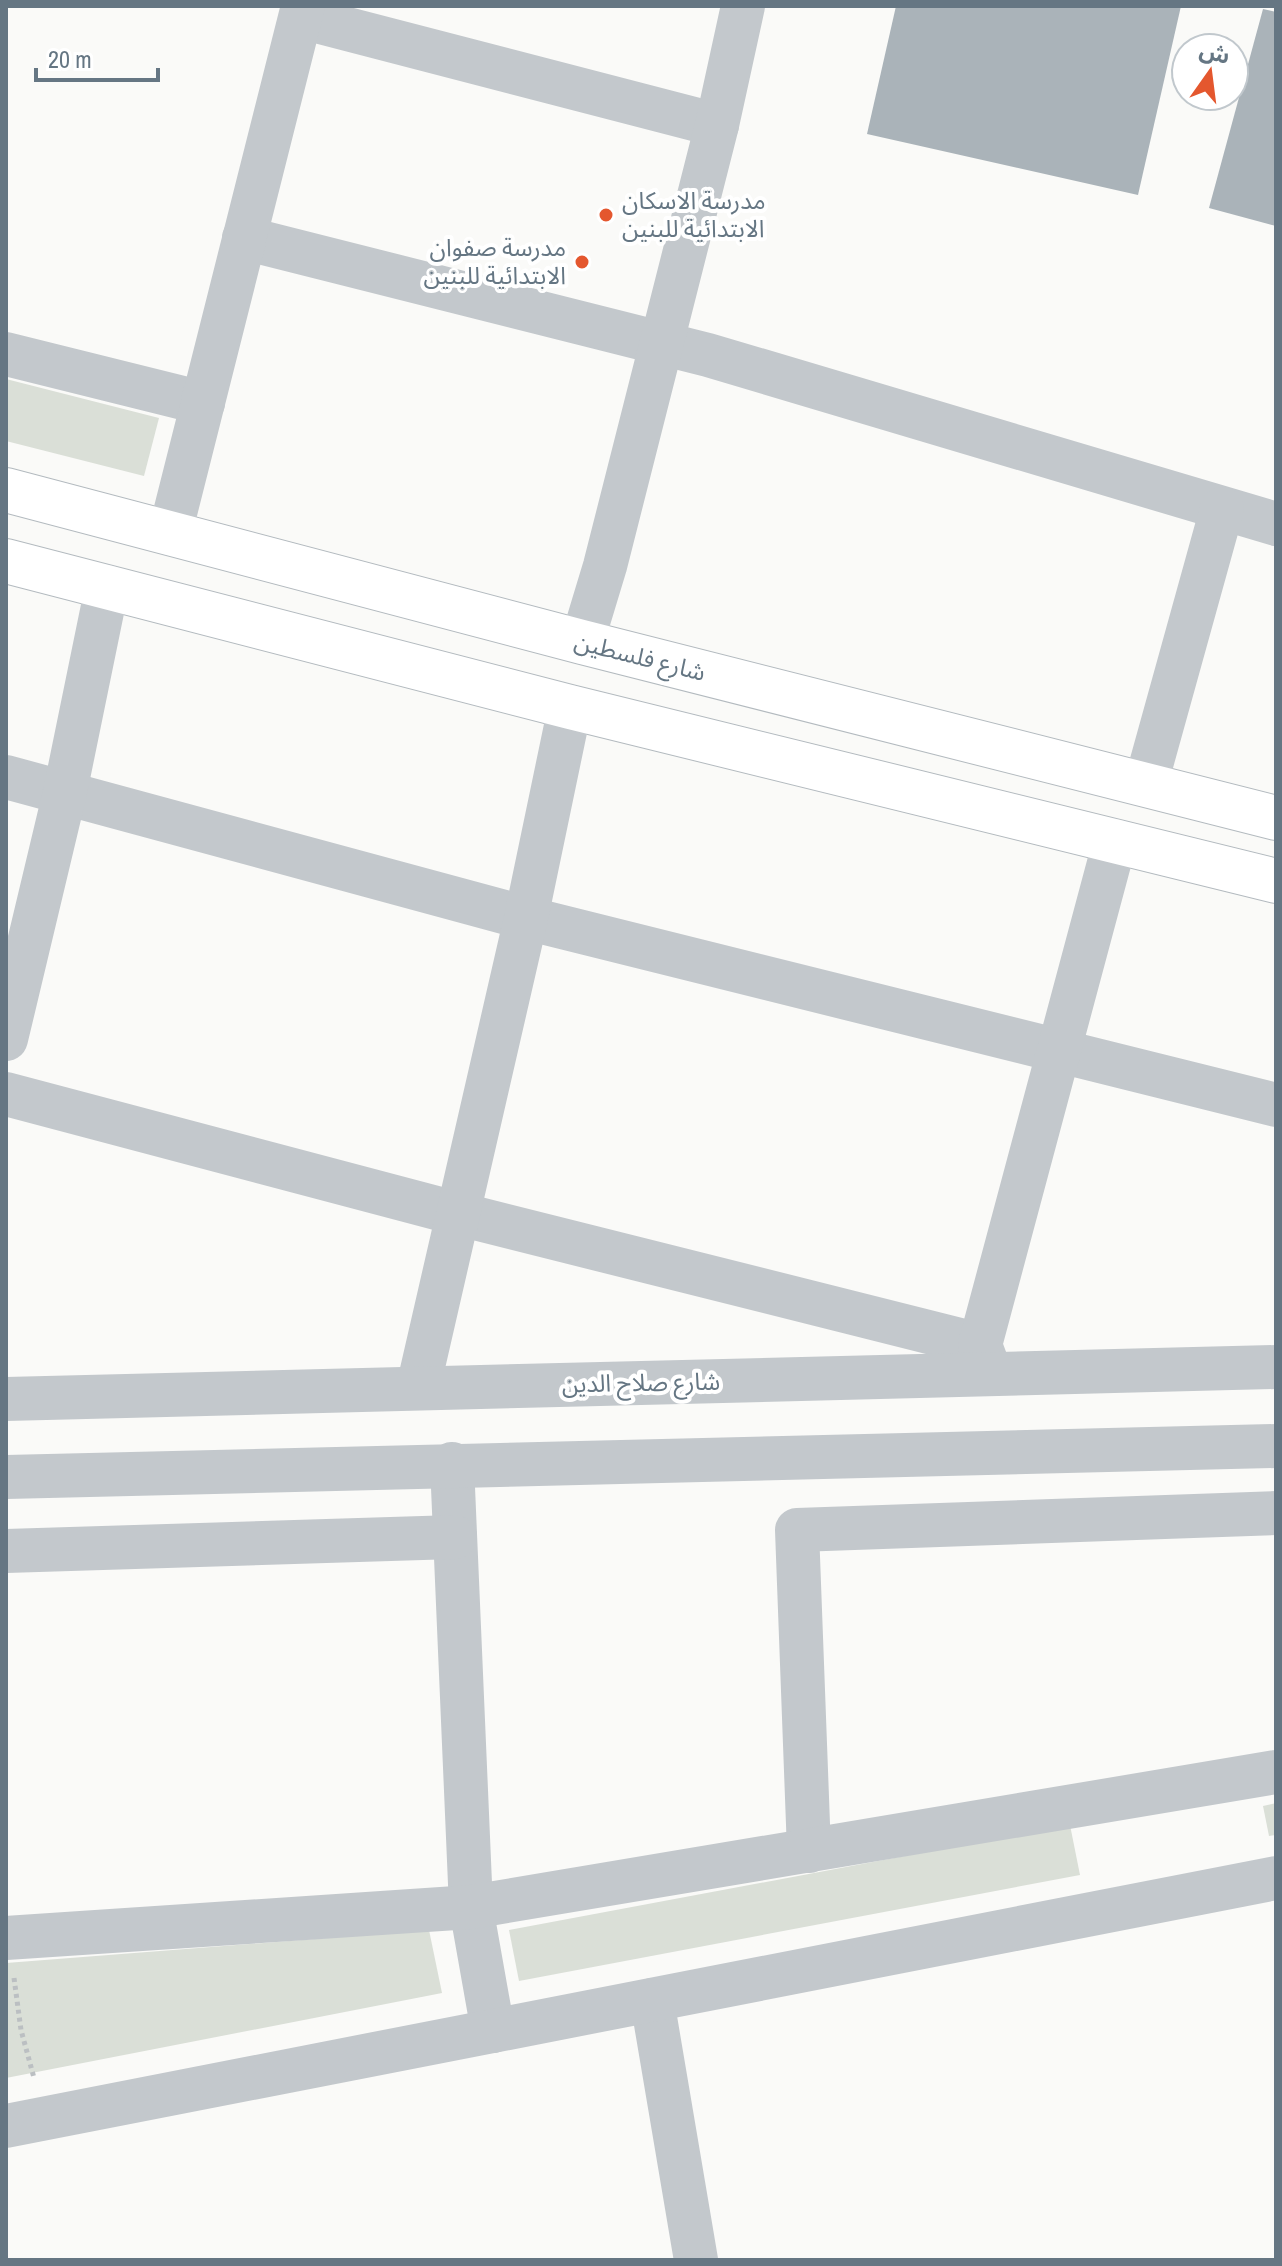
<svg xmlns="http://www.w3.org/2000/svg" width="1282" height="2266" font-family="'Archivo Narrow','Noto Sans Arabic',sans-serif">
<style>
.green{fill:#dadfd7}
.building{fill:#aab3b9}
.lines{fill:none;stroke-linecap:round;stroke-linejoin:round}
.secondary-casing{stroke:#b3babf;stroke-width:46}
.path{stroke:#bbbfc2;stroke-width:5;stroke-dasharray:4 4;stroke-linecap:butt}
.minor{stroke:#c3c8cc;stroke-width:44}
.tertiary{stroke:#c3c8cc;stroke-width:44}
.secondary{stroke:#fff;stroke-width:44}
.poi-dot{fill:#e4572e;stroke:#fff;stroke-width:3}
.labels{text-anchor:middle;stroke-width:8;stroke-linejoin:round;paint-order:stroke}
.poi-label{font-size:24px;fill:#657683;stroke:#fff;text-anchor:start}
.street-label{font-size:24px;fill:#657683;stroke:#fff}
</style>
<rect width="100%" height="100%" fill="#fafaf8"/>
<g class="green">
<path d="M6,379L159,418L144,476L6,441Z"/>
<path d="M1276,1803V1835L1269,1836L1263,1806Z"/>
<path d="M1070,1825L1080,1875L519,1981L509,1930Z"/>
<path d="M429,1930L442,1993L6,2078V1963Z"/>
</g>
<g class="building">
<path d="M896,6H1181L1138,195L867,134Z"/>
<path d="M1263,9L1276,12V226L1209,208Z"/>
</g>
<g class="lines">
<g class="secondary-casing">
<g id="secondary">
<path d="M6,490L582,642L1276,818"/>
<path d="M6,561L570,707L1276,881"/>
</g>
</g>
<path class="path" d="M14,1978L21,2030L34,2078"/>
<g class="minor">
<path d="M301,17L717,125"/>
<path d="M244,238L708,355L1276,524"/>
<path d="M6,354L203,403"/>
<path d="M170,533L303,6"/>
<path d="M582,642L605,566L717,125L743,6"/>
<path d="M6,777L526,918L1276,1105"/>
<path d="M1146,783L1222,509"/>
<path d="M6,1039L65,792L107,587"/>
<path d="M6,1094L459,1214L980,1345"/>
<path d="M990,1372L980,1345L1115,841"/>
<path d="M418,1388L526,918L570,707"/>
<path d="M452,1464L471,1907L493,2031"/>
<path d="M6,1551L455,1537"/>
<path d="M809,1851L797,1530L1276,1513"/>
<path d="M6,1938L471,1907L1276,1772"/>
<path d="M652,2000L696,2260"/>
<path d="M6,2126L1276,1878"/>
</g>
<g class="tertiary">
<path d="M6,1399L1276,1367"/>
<path d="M6,1477L1276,1446"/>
</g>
<use href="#secondary" class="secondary"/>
</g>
<g class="poi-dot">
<circle cx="606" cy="215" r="8"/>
<circle cx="582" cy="262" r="8"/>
</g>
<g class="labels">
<g class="poi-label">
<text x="622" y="209">مدرسة الاسكان<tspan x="622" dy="28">الابتدائية للبنين</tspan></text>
<text x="566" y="256" text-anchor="end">مدرسة صفوان<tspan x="566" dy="28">الابتدائية للبنين</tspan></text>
</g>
<g class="street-label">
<text transform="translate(640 657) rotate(14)" y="8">شارع فلسطين</text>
<text transform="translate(641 1383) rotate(-1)" y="8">شارع صلاح الدين</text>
</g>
</g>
<rect width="1282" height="2266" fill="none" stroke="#657683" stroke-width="16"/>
<g transform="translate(1210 72) rotate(14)"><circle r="38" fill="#ffffff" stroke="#c1c8cd" stroke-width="2"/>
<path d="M0-6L14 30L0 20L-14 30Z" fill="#e4572e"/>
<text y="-12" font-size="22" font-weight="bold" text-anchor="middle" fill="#657683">ش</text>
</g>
<path d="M36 68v12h122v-12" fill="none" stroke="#657683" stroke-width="4"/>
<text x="48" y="68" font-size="24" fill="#657683" stroke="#ffffff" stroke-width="6" paint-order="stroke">20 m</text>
</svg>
